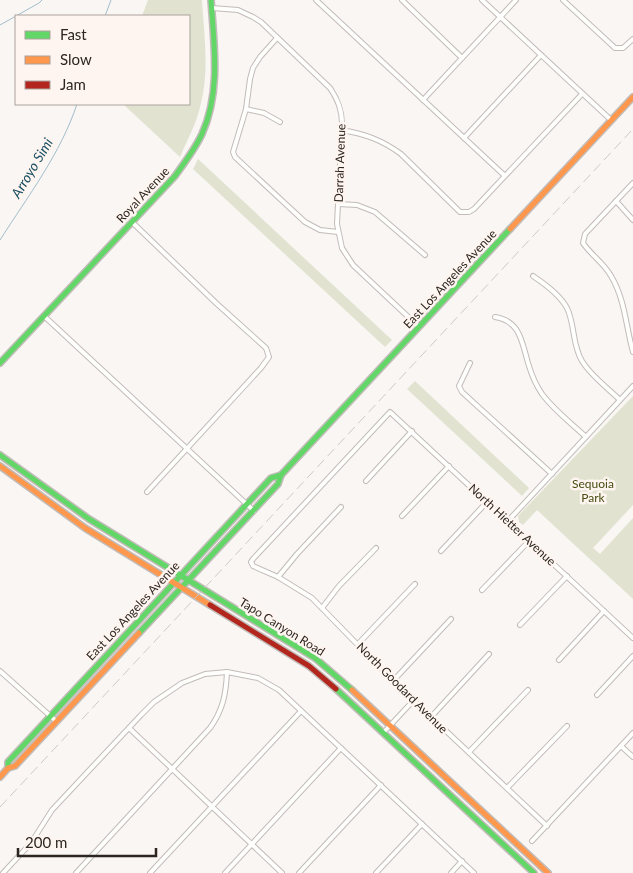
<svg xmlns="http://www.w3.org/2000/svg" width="633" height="873" font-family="Lato,sans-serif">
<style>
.green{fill:#e1e3d0}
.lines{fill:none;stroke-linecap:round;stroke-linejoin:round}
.stream{stroke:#a2bdcb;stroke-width:1}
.street-casing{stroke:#c2bcb9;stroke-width:6}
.fast-casing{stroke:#c2bcb9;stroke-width:8}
.slow-casing{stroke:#c2bcb9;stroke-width:8}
.jam-casing{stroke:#c2bcb9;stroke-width:8}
.street{stroke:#fefefd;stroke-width:4}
.fast{stroke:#63d668;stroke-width:5}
.slow{stroke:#ff974d;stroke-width:5}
.jam{stroke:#b3261e;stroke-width:5}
.rail{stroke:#cccbca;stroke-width:1;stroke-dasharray:10 5;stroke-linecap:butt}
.labels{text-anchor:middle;stroke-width:5;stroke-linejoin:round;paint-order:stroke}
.street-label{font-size:12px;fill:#2d2520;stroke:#fef5f0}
.park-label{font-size:12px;fill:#464e11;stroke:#fef5f0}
.water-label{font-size:14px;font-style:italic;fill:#1a5065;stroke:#fef5f0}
</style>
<rect width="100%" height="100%" fill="#faf6f4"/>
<g class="green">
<path d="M148,0H202C204,36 210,72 200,107C196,125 187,140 180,157L123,104H189V16H142Z"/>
<path d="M198,159L392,340L385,347L193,169Z"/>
<path d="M415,381L529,488L522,496L407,389Z"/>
<path d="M633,396V505L593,548L600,554L633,518V599L537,510L523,525L519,522L518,516Z"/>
</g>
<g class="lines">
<g class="stream">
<path d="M105,16L111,0"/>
<path d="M0,25L39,3L42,0"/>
<path d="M0,240C28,196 61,153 77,104"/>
</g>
<g class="street-casing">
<g id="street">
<path d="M316,0L505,176"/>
<path d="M402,0L462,58"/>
<path d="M482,0L611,120"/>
<path d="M563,0L615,48H623L633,39"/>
<path d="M212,8L238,10L253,17L261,22L330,88C338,100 342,110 342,124L337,224L342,248L353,265L419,327"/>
<path d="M277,38L260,57L253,68L250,79L246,109L233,152L235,157L305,222L320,230L338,232"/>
<path d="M423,100L516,0"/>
<path d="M246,109L264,113L280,122"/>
<path d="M342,130C365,134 382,140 401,154L460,212H469L474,209L582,94"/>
<path d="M464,138L541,55"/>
<path d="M633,183L585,234L583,243C591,255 604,263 611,276C625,299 626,327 633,352"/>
<path d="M616,201L633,220"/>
<path d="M338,204L357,205L375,212L425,255"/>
<path d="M132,222L216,303L266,348L269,357L261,368L147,492"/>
<path d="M533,276C545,284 560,295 567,308C575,324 572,345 582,361C591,376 608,388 620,400"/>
<path d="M44,316L254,511"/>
<path d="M495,317C522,321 522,345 529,366C532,376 536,385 542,394C554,410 571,423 586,437"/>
<path d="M470,363L459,386L462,392L552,474"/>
<path d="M366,481L412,431"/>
<path d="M402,516L449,466"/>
<path d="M508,521L633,386"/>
<path d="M441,551L487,502"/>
<path d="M278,577L297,554L341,507"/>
<path d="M482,590L529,541"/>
<path d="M322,608L339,586L376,548"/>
<path d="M520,625L567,576"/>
<path d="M358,644L415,584"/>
<path d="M559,660L604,611"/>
<path d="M0,671L57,722"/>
<path d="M393,681L451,619"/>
<path d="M597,695L633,656"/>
<path d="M431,717L489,654"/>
<path d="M129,728L282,873"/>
<path d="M384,732L413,701"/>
<path d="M621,746L633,757"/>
<path d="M469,752L528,690"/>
<path d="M507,788L567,726"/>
<path d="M547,826L393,681L312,598L278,577L253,566L251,562L253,559L390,412L633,638"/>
<path d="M532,841L633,733"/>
<path d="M3,873L31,843L52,810L141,715L154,702L182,683L205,674L227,672L258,678L279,690L474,873"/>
<path d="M76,873L210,728C223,710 226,694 227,672"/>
<path d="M150,873L301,711"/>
<path d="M225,873L341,748"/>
<path d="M299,873L381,785"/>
<path d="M376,873L422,824"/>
<path d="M451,873L462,861"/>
</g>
</g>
<g class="fast-casing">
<g id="fast">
<path d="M0,363L175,176C185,162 195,149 202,134C221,92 214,44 211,0"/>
<path d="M0,455L89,519L315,658L352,690"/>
<path d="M139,633L278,484L281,475L510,229"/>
<path d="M336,689L534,873"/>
<path d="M8,768V762L271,478L281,475"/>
</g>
</g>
<g class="slow-casing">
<g id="slow">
<path d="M510,229L633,97"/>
<path d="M0,466L85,528L210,605"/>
<path d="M352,690L548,873"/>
<path d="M0,777L8,768L15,766L139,633"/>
</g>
</g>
<g class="jam-casing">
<path id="jam" d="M210,605L309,666L336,689"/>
</g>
<use href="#street" class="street"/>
<use href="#fast" class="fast"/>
<use href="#slow" class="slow"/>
<use href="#jam" class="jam"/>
<path class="rail" d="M0,807L633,129"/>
</g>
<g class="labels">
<g class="street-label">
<text transform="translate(340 163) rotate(-88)" y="4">Darrah Avenue</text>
<text transform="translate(143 195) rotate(-47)" y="4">Royal Avenue</text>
<text transform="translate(450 279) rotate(-47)" y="4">East Los Angeles Avenue</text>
<text transform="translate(512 525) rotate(43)" y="4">North Hietter Avenue</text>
<text transform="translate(133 611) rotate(-47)" y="4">East Los Angeles Avenue</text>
<text transform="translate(282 627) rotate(32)" y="4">Tapo Canyon Road</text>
<text transform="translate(402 688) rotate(45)" y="4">North Goodard Avenue</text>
</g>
<g class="park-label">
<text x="593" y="488">Sequoia<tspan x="593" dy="14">Park</tspan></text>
</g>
<g class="water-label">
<text transform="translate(32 168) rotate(-59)" y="5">Arroyo Simi</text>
</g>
</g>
<rect x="15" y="15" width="175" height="90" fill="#fef5f0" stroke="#aaa29d"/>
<rect x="25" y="31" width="25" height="8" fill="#63d668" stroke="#aaa29d"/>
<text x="60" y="40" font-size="15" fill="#2d2520">Fast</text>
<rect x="25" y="56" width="25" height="8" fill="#ff974d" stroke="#aaa29d"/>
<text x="60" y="65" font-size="15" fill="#2d2520">Slow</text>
<rect x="25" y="81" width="25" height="8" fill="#b3261e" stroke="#aaa29d"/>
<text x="60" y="90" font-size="15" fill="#2d2520">Jam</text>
<path d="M18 848v8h138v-8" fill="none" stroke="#2d2520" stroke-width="2.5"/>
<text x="25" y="848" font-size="15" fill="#2d2520" stroke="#fef5f0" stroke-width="4" paint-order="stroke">200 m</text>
</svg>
